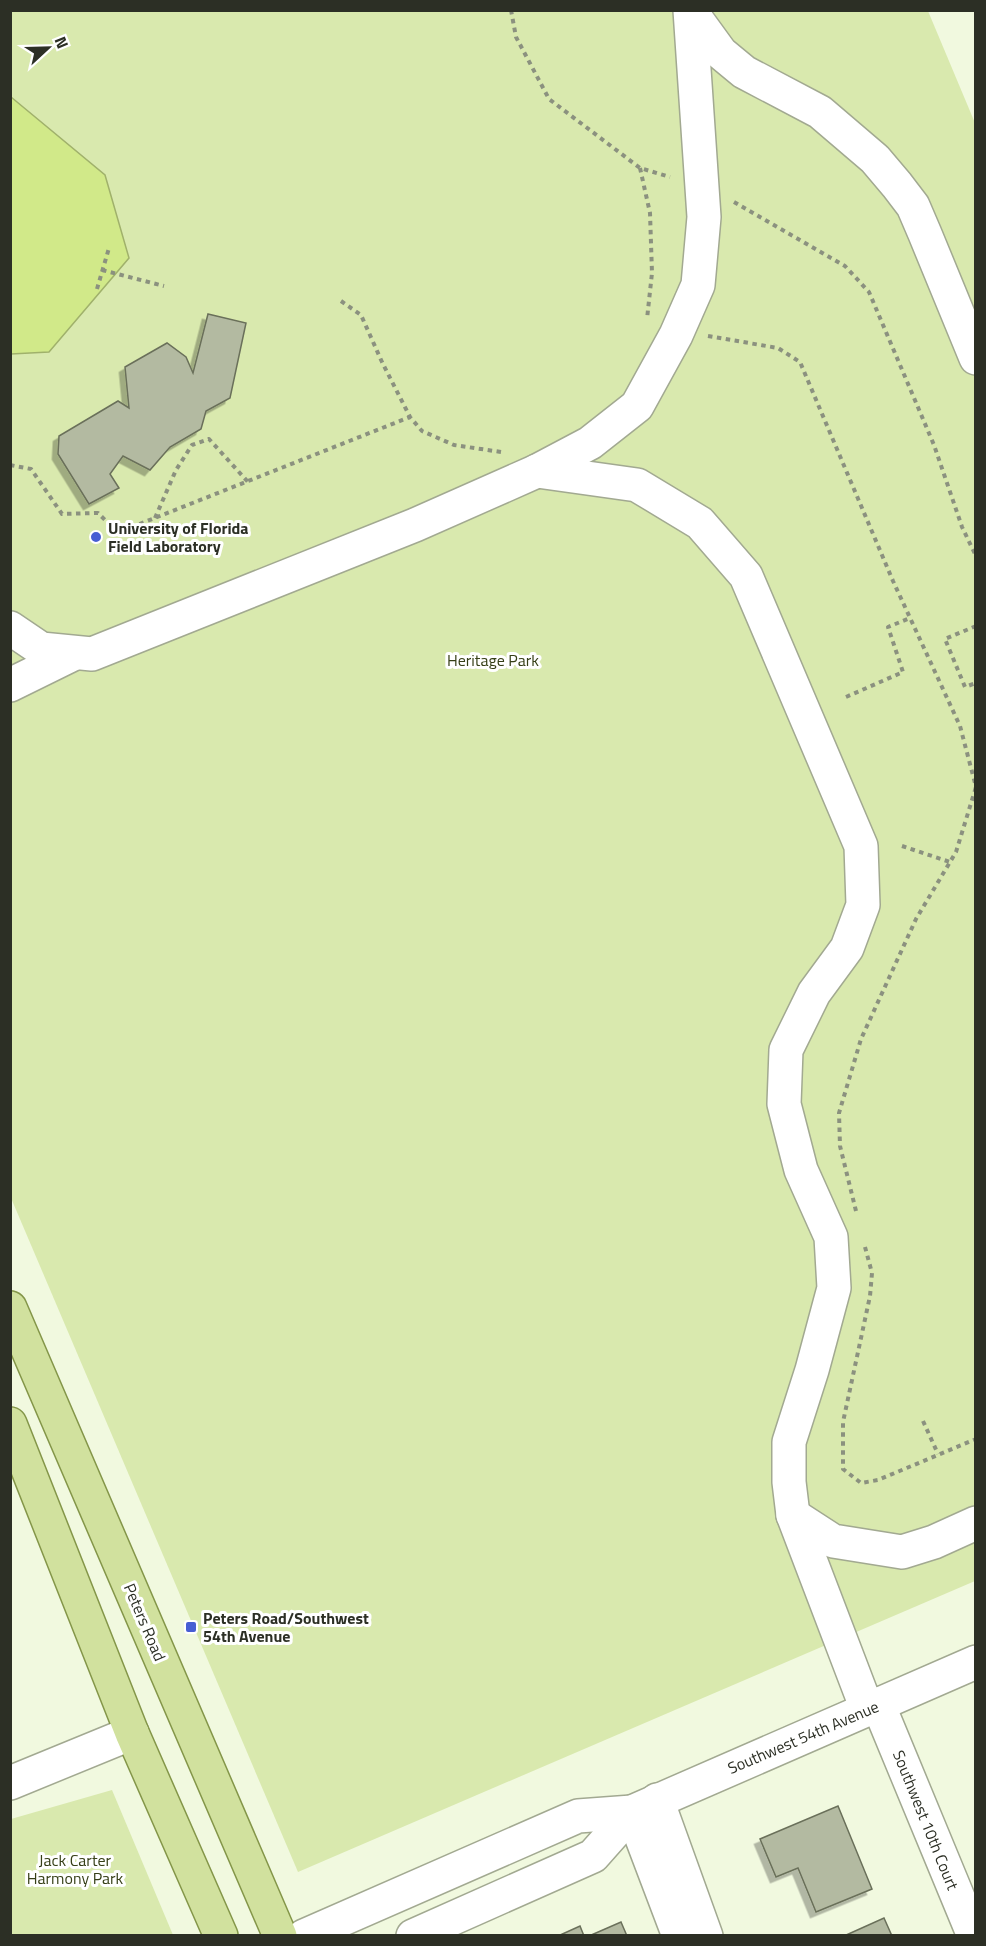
<svg xmlns="http://www.w3.org/2000/svg" width="986" height="1946" font-family="'Titillium Web',sans-serif">
<style>
.green{fill:#d9e9ae}
.water{fill:#d1e989;stroke:#a0b16b;stroke-width:1.5}
.building{fill:#b3baa1;stroke:#6a705a;stroke-width:1.5;filter:url(#shadow)}
.lines{fill:none;stroke-linecap:round;stroke-linejoin:round}
.minor-casing{stroke:#a2a991;stroke-width:36}
.major-casing{stroke:#849649;stroke-width:36}
.path{stroke:#8b917f;stroke-width:4;stroke-dasharray:4.5 4.5;stroke-linecap:butt}
.minor{stroke:#fff;stroke-width:33}
.major{stroke:#d1e19e;stroke-width:33}
.poi-dot{fill:#475ed3;stroke:#fff;stroke-width:2}
.labels{text-anchor:middle;stroke-width:6;stroke-linejoin:round;paint-order:stroke}
.poi-label{font-size:16px;font-weight:bold;fill:#2c2f25;stroke:#fff;text-anchor:start}
.park-label{font-size:16px;fill:#363f17;stroke:#fff}
.street-label{font-size:16px;fill:#2c2f25;stroke:#fff}
</style>
<defs>
<filter id="shadow"><feDropShadow dx="-5.5" dy="5.5" stdDeviation="0" flood-color="#0004"/></filter>
</defs>
<rect width="100%" height="100%" fill="#f1f9df"/>
<g class="green">
<path d="M10,11H928L975,123V1581L298,1872L11,1198Z"/>
<path d="M112,1790L173,1935H11V1819Z"/>
</g>
<path class="water" d="M11,97L105,175L129,258L49,352L11,354Z"/>
<g class="building">
<path d="M208,314L246,323L230,398L206,411L201,429L170,447L150,470L123,456L110,474L119,488L89,504L58,454L59,436L118,401L129,408L125,367L167,343L186,357L193,373Z"/>
<path d="M838,1806L872,1889L816,1912L798,1868L776,1877L760,1839Z"/>
<path d="M884,1918L892,1936H844Z"/>
<path d="M621,1922L627,1936H589Z"/>
<path d="M580,1926L584,1936H558Z"/>
</g>
<g class="lines">
<g class="minor-casing">
<g id="minor">
<path d="M694,10L697,20L721,53L744,72L820,112L875,159L897,185L913,206L925,234L976,358"/>
<path d="M537,471L637,485L700,523L746,576L861,846L863,905L847,948L814,993L786,1050L784,1104L801,1170L831,1237L834,1288L812,1370L789,1442V1482L793,1515L867,1709"/>
<path d="M10,628L41,649L92,654L415,525L537,471L590,443L637,406L676,335L698,285L704,217L690,10"/>
<path d="M10,685L75,653"/>
<path d="M793,1515L833,1541L902,1552L934,1542L976,1523"/>
<path d="M878,1704L974,1936"/>
<path d="M10,1783L132,1733"/>
<path d="M657,1800L706,1936"/>
<path d="M632,1812L679,1936"/>
<path d="M304,1936L578,1816L632,1812L976,1662"/>
<path d="M413,1936L593,1856L632,1812"/>
</g>
</g>
<g class="major-casing">
<g id="major">
<path d="M10,1308L280,1936"/>
<path d="M10,1424L132,1733L221,1936"/>
</g>
</g>
<g class="path">
<path d="M511,10L516,37L549,99L640,168L670,177"/>
<path d="M640,168L650,213L652,273L647,319"/>
<path d="M734,202L845,266L869,292L934,445L962,527L976,556"/>
<path d="M102,270L164,286"/>
<path d="M97,289L109,248"/>
<path d="M341,301L361,315L382,362L410,417L422,431L454,445L501,452"/>
<path d="M708,336L778,348L800,362L893,581L960,726L976,787"/>
<path d="M10,465L31,469L62,514L98,513L116,531L137,525L410,417"/>
<path d="M155,518L176,470L192,445L209,439L248,482"/>
<path d="M976,626L945,639L965,687L976,683"/>
<path d="M846,697L903,672L888,627L910,618"/>
<path d="M902,846L950,862"/>
<path d="M856,1211L840,1146L839,1113L861,1039L916,919L956,852L976,787"/>
<path d="M865,1247L872,1273L870,1296L843,1422V1469L861,1483L878,1480L976,1439"/>
<path d="M923,1421L938,1454"/>
</g>
<use href="#minor" class="minor"/>
<use href="#major" class="major"/>
</g>
<g class="poi-dot">
<circle cx="96" cy="537" r="6"/>
<rect x="185" y="1621" width="12" height="12" rx="3"/>
</g>
<g class="labels">
<g class="poi-label">
<text x="108" y="534">University of Florida<tspan x="108" dy="18">Field Laboratory</tspan></text>
<text x="203" y="1624">Peters Road/Southwest<tspan x="203" dy="18">54th Avenue</tspan></text>
</g>
<g class="park-label">
<text x="493" y="666">Heritage Park</text>
<text x="75" y="1866">Jack Carter<tspan x="75" dy="18">Harmony Park</tspan></text>
</g>
<g class="street-label">
<text transform="translate(145 1622) rotate(67)" y="6">Peters Road</text>
<text transform="translate(803 1737) rotate(-23)" y="6">Southwest 54th Avenue</text>
<text transform="translate(926 1820) rotate(68)" y="6">Southwest 10th Court</text>
</g>
</g>
<rect width="986" height="1946" fill="none" stroke="#2c2f25" stroke-width="24"/>
<g transform="translate(48 48) rotate(68)" stroke="#ffffff" stroke-width="4.5" paint-order="stroke">
<path d="M0-4.5L10 22L0 15L-10 22Z" fill="#2c2f25"/>
<text y="-9" font-size="16" font-weight="bold" text-anchor="middle" fill="#2c2f25">N</text>
</g>
</svg>
